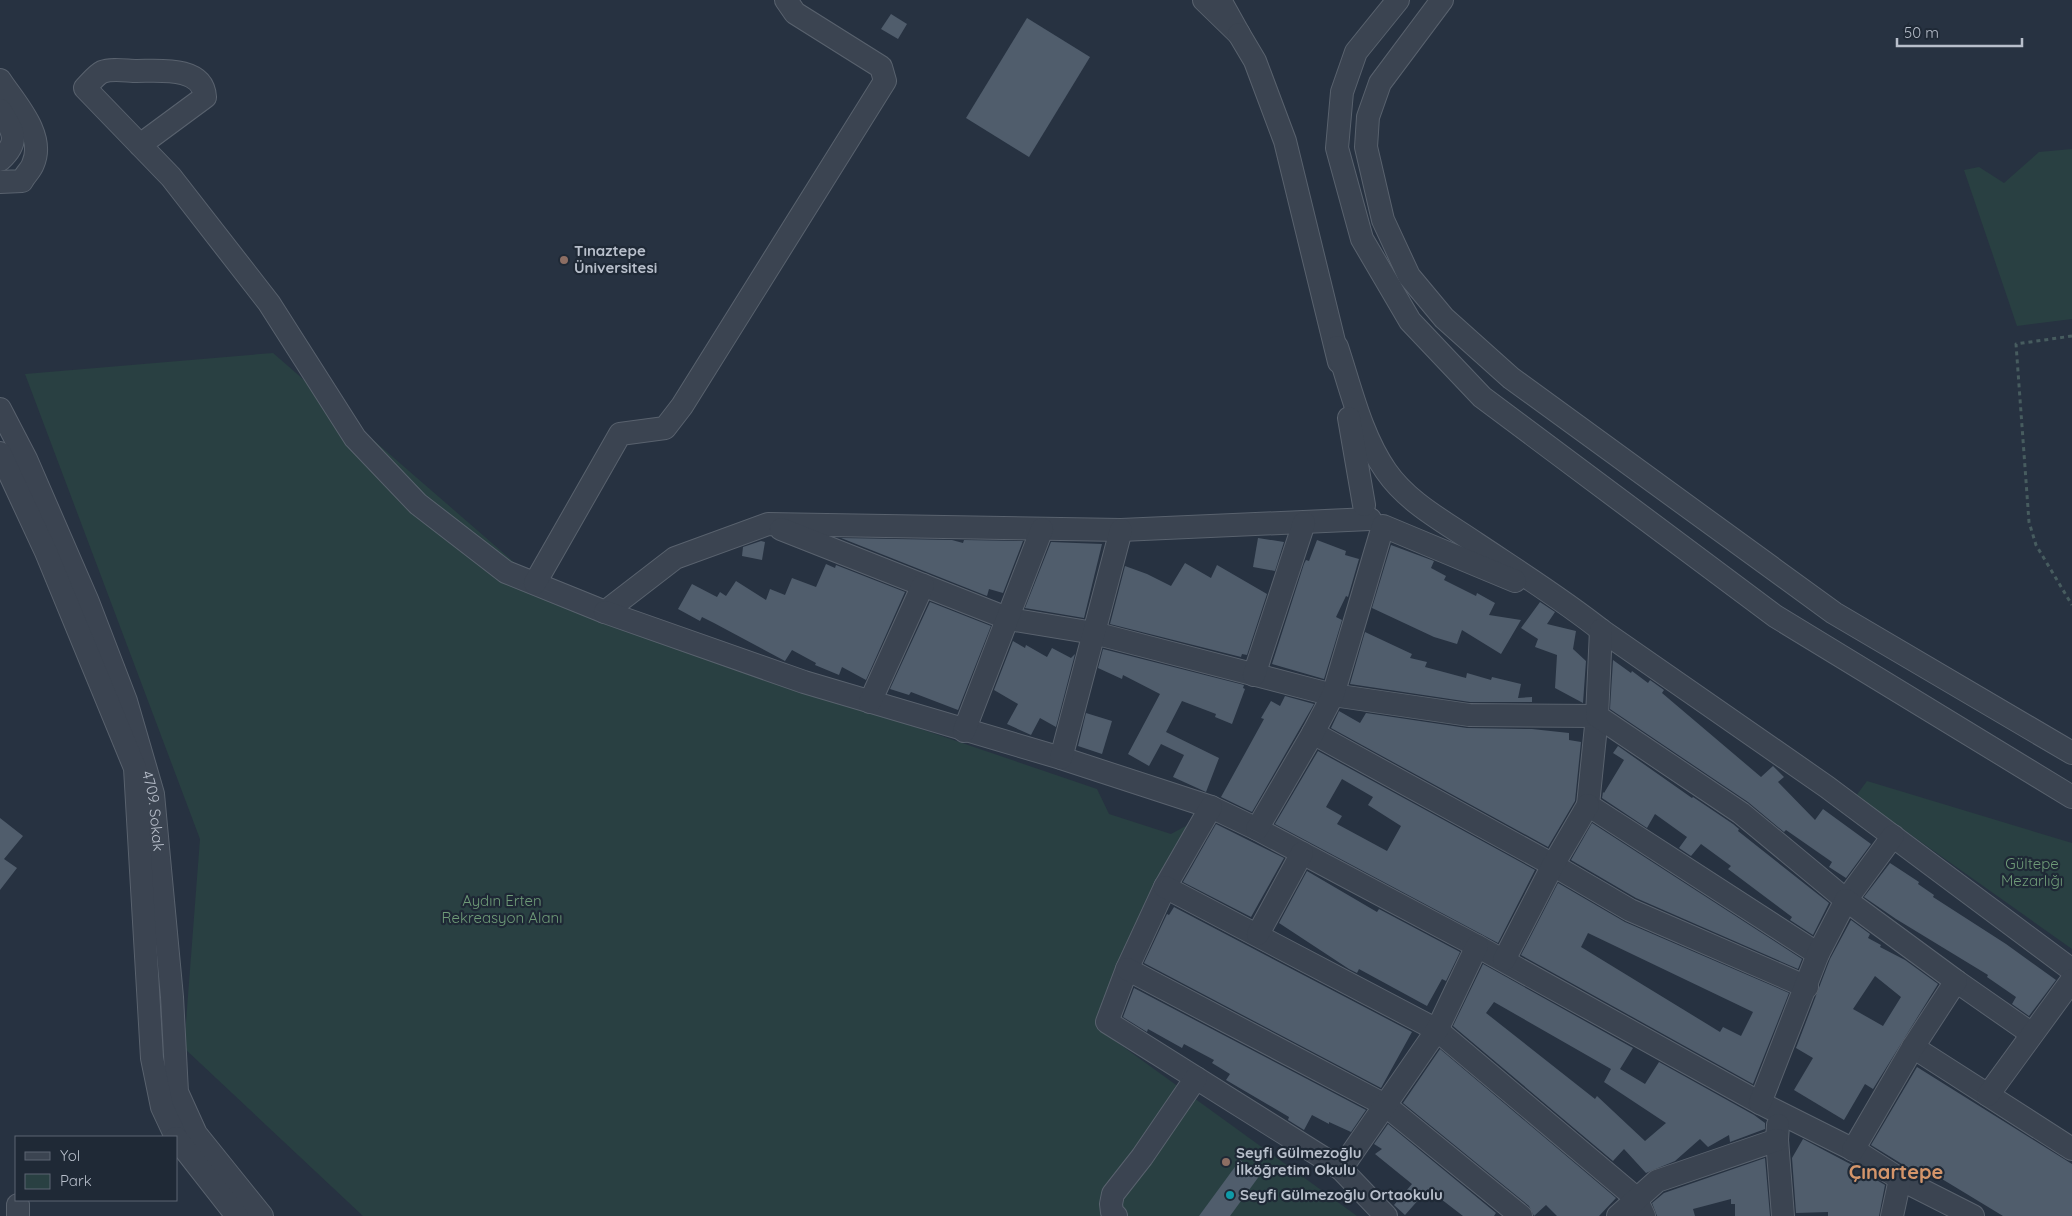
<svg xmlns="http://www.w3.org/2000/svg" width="2072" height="1216" font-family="Quicksand,sans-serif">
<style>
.green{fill:#294042}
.building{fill:#505d6c;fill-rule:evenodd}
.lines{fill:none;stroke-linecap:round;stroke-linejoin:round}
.minor-casing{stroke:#59626e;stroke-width:24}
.path{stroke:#475c5f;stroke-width:3;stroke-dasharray:4 4;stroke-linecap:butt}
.minor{stroke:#3b4451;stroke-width:22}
.education-dot{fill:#8d6e63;stroke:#1f2936;stroke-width:2}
.culture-dot{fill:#0f9aa8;stroke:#1f2936;stroke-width:2}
.labels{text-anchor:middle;stroke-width:4.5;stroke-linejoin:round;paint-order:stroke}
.poi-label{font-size:15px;font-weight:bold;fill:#b8bfcb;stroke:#1f2936;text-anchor:start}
.street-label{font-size:15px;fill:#b8bfcb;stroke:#1f2936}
.park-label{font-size:15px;fill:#6f9b78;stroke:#1f2936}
.district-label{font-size:20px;font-weight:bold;fill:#d4956a;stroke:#1f2936}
</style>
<rect width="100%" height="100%" fill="#273241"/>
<g class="green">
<path d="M2072,149V319L2017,326L1964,170L1979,167L2004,183L2039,152Z"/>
<path d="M273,353L568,609L1097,789L1109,814L1171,834L1195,821L1096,1027L1357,1216H363L184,1048L200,839L25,374Z"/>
<path d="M1867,781L2072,843V949L1856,796Z"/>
</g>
<g class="building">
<path d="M891,14L907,24L898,39L881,29Z"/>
<path d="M1027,18L1090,57L1029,157L966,118Z"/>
<path d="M841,538L952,540L963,543L964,540L1023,541L1003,593L989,589L987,596Z"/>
<path d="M1258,538L1284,542L1275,571L1253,567Z"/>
<path d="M1317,540L1346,551L1345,555L1359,559L1348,597L1346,596L1336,617L1342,620L1324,679L1272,664L1304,564L1306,560L1309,561Z"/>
<path d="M761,541L765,542L762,560L742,556L743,547Z"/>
<path d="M1051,542L1102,544L1084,618L1025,608Z"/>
<path d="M1391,545L1434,561L1431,568L1446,576L1444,580L1476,596L1477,593L1495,603L1489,615L1521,620L1501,654L1462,630L1457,644L1434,637L1372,608Z"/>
<path d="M1185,563L1211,578L1217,565L1267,594L1247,655L1242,654L1241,657L1110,624L1125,566L1147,574L1171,586Z"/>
<path d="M826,564L835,568L836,565L905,592L866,680L842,667L839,675L815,665L816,663L792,650L785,661L714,623L702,617L700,621L678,609L692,584L717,597L720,592L726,596L736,581L766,600L770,589L785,595L792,578L816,587Z"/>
<path d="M930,602L991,626L958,710L911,692L909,695L890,689Z"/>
<path d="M1540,602L1555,612L1547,624L1576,631L1573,649L1586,661L1583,703L1555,688L1557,655L1535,647L1538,639L1521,628Z"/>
<path d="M1365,632L1412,654L1410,658L1427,662L1425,667L1466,678L1467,673L1491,680L1492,677L1521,684L1518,698L1532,697V702H1470L1350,684Z"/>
<path d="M1013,641L1025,648L1026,645L1047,657L1052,648L1071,658L1075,654L1056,727L1040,718L1031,735L1007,724L1018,704L994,690Z"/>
<path d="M1103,649L1244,685L1243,688L1245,689L1232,724L1215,717L1216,714L1182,701L1166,732L1219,758L1206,792L1173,777L1184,755L1161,744L1149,766L1128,754L1160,694L1123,675L1122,679L1098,668Z"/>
<path d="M1613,660L1631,673L1632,671L1648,683L1650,680L1664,690L1662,693L1761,777L1773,766L1784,777L1778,782L1815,820L1823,809L1871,844L1846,878L1829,867L1832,862L1786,830L1784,832L1748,802L1610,709Z"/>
<path d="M1285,696L1314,704L1252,812L1221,797L1264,719L1261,718L1271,701L1280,706Z"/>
<path d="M1339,711L1360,723L1366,713L1467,728L1532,729L1569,733V740L1581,742L1575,801L1548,847L1331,728Z"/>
<path d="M1086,713L1112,721L1102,754L1078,746Z"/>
<path d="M1618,746L1692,798L1693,797L1733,824L1739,829L1738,831L1829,903L1813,935L1790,920L1792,917L1728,869L1731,866L1701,844L1691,856L1679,848L1687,837L1655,814L1647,828L1602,798L1603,792L1604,793L1624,760L1613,753Z"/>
<path d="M1318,751L1535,870L1498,943L1275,824ZM1342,779L1373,797L1368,805L1401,826L1387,851L1337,824L1342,816L1326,807Z"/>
<path d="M0,818L23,836L4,859L17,868L0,890Z"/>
<path d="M1592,823L1802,959L1798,969L1636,898L1571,860Z"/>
<path d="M1216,824L1284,858L1251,917L1183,882Z"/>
<path d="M1890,863L1919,882L1918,884L1934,895L1933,897L2006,944L2056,980L2029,1016L2012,1004L2016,997L1987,977L1988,975L1896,919L1864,897Z"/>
<path d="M1307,871L1377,912L1379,909L1460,952L1446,981L1442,979L1427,1006L1359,969L1357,973L1349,969L1279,923Z"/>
<path d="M1558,883L1625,922L1789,993L1753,1084L1521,955ZM1588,933L1753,1012L1741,1036L1723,1027L1720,1032L1707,1024L1581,947Z"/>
<path d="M1174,907L1412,1032L1381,1088L1144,963L1167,914L1169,915Z"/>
<path d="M1851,920L1870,934L1868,938L1881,945L1880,947L1905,960L1938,984L1873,1089L1865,1084L1844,1120L1794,1090L1813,1058L1796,1048L1830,959ZM1875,976L1901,997L1883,1026L1853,1009Z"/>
<path d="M1483,964L1633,1048L1620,1069L1645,1084L1659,1062L1754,1115L1765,1123V1129L1730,1142L1729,1135L1708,1147L1700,1139L1675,1161L1646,1173L1624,1149L1613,1161L1453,1026ZM1494,1002L1611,1069L1604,1082L1666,1123L1645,1141L1597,1096L1595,1099L1486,1013Z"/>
<path d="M1134,988L1366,1110L1351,1132L1329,1122V1124L1312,1115L1304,1130L1288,1120L1289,1117L1226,1080L1230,1074L1212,1063L1214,1060L1184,1044L1182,1048L1148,1029L1147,1032L1123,1017Z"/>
<path d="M1440,1049L1616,1198L1599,1216H1557L1546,1205L1534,1216L1529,1206L1403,1103Z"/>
<path d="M1917,1067L2072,1164V1216H2003L1942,1179L1941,1181L1923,1170L1920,1175L1871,1145Z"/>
<path d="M1388,1124L1496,1213L1494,1216H1463L1428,1189L1405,1215L1394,1205L1412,1184L1375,1154L1382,1149L1374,1144Z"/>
<path d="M1803,1139L1854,1166L1851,1173L1873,1178L1885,1185L1879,1216H1828V1212L1796,1213L1792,1158Z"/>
<path d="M1765,1158L1770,1216H1735V1204H1731V1199L1693,1209L1695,1216H1657L1652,1203L1664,1193Z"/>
<path d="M1240,1160L1260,1175L1230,1216H1199Z"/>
</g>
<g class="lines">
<g class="minor-casing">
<g id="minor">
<path d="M1204,0L1239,34L1220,0"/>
<path d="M1398,0L1356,52L1342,92L1337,148L1362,239L1410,321L1482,397L1775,616L2072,797"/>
<path d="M1442,0L1380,83L1368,117L1366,147L1383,220L1409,276L1444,318L1511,378L1834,613L2072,753"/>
<path d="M1239,34L1255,61L1285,141L1339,362"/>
<path d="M0,80C15,103 46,135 33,164C31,170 25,175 22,181L0,182"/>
<path d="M0,110C13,131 21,141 0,160"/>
<path d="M140,145L205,97C203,66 159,71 137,71C127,71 112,68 102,72C96,75 90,83 85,88L171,177L269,303L355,438L418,504L506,572L605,612L675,558L768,524L1121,530L1370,519"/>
<path d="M1337,347C1351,389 1361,435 1386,471C1408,503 1445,522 1477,544C1519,572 1562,599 1601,630L1827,787L2072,970"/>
<path id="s1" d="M0,409L26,459L88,602L126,701L153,794L172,997L177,1092L196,1134L262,1216"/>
<path d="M1349,418L1364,505"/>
<path d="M0,453L46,552L135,768L152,1058L162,1107L176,1137"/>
<path d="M781,529L1009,619L1094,633L1333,695L1469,715L1597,716L1588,805L1818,954"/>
<path d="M535,583L620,434L665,428L682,406L885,81L881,67L795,13L786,0"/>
<path d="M605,612L804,682L1061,758L1211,807L1257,829L1477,946L1760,1103L1856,1151L1900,1179L1973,1216"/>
<path d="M1601,630L1597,716L1741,813L1846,900L1893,836"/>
<path d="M1254,675L1304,523"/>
<path d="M870,702L923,585"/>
<path d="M964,731L1042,529"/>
<path d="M1313,733L1553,865L1630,910L1807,987"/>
<path d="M1061,758L1121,530"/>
<path d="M1211,807L1165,887L1127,969L1107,1022L1341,1169L1386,1216"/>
<path d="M1257,829L1313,733L1333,695L1383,526L1515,581"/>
<path d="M1165,887L1437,1030L1636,1198L1644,1216"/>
<path d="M1258,934L1302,853"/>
<path d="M1504,960L1553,865L1588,805"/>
<path d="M1127,969L1385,1105L1521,1216"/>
<path d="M1956,981L2032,1034"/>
<path d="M1913,1047L2072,1149"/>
<path d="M1988,1095L2072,980"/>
<path d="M1760,1103L1818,954L1846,900L1956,981L1913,1047L1853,1150"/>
<path d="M1778,1125L1777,1140L1783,1216"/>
<path d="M176,1138L237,1216"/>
<path d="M1341,1169L1437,1030L1477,946"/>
<path d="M18,1216V1205"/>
<path d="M1116,1216L1112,1212L1111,1204L1113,1194L1142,1157L1196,1078"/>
<path d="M1618,1216L1657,1181L1777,1140"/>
<path d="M1892,1216L1900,1179"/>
</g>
</g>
<path class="path" d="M2072,336L2016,344L2029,522L2036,545L2072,605"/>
<use href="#minor" class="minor"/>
</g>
<g class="education-dot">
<circle cx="564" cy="260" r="5"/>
<circle cx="1226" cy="1162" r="5"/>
</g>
<circle class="culture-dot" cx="1230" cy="1195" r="5"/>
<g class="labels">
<g class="poi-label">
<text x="574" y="256">Tınaztepe<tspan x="574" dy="17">Üniversitesi</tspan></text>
<text x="1236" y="1158">Seyfi Gülmezoğlu<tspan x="1236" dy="17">İlköğretim Okulu</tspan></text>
<text x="1240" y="1200">Seyfi Gülmezoğlu Ortaokulu</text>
</g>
<g class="street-label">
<text dy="5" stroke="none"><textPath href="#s1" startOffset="432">4709. Sokak</textPath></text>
</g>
<g class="park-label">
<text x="2032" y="869">Gültepe<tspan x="2032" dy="17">Mezarlığı</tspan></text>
<text x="502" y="906">Aydın Erten<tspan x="502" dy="17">Rekreasyon Alanı</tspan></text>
</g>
<g class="district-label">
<text x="1896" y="1179">Çınartepe</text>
</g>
</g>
<rect x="15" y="1136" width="162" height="65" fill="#1f2936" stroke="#5c6572"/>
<rect x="25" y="1152" width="25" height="8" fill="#3b4451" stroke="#5c6572"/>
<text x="60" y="1161" font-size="15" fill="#b8bfcb">Yol</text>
<rect x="25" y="1174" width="25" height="15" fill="#294042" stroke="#5c6572"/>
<text x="60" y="1186" font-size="15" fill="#b8bfcb">Park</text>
<path d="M1897 38v8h125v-8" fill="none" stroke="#b8bfcb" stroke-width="2.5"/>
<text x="1904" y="38" font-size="15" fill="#b8bfcb" stroke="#1f2936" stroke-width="4" paint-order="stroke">50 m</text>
</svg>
